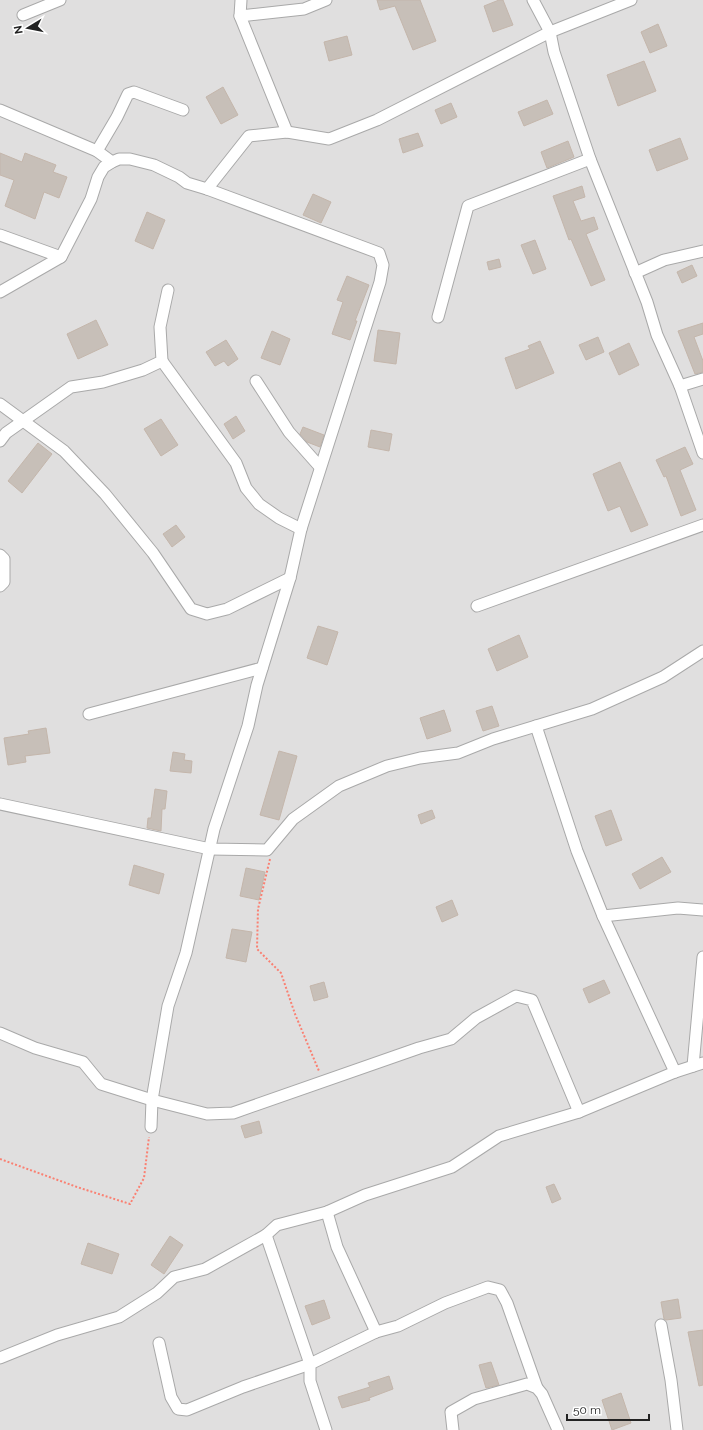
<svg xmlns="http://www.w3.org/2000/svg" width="703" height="1430" font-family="Raleway,sans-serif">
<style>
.residential{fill:#e0dfdf}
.building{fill:#c7bfb8;stroke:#c4b6ab}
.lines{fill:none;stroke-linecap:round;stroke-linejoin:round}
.minor-casing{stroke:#a9a9a9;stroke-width:13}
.path{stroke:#fa8072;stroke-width:2;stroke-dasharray:2 2;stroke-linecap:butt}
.minor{stroke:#fff;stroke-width:11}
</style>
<rect width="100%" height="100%" fill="#f2efe9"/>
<rect class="residential" x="0" y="0" width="703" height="1430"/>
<g class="building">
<path d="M377,0H420L436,41L413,50L395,6L380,10Z"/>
<path d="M499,0H503L513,25L493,32L484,6Z"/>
<path d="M658,24L667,46L650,53L641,32Z"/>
<path d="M347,36L352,55L329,61L324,42Z"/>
<path d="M644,61L656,91L618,106L607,75Z"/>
<path d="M223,87L238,115L221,124L206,97Z"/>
<path d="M547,100L553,114L524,126L518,112Z"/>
<path d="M451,103L457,117L441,124L435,110Z"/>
<path d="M418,133L423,146L403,153L399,139Z"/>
<path d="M680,138L688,159L657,171L649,150Z"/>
<path d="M568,141L574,157L547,168L541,152Z"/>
<path d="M0,153L22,162L25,153L56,165L53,172L67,177L59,198L44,192L35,219L5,206L14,180L0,175Z"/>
<path d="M582,186L585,197L573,201L581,221L594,217L598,229L586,234L605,280L591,286L571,239L569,240L553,196Z"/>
<path d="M313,194L331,202L321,223L303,215Z"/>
<path d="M147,212L165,220L153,249L135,241Z"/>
<path d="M535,240L546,269L533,274L521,245Z"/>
<path d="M499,259L501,267L489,270L487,262Z"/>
<path d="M692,265L697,276L682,283L677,272Z"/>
<path d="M347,276L369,285L355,321H357L350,340L332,334L343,302L337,300Z"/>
<path d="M96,320L108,345L78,359L67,334Z"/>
<path d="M703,323V334L694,337L703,361V372L695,374L678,331Z"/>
<path d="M378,330L400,333L396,364L374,361Z"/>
<path d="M272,331L290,339L280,365L261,358Z"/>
<path d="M598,337L604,352L586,360L579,345Z"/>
<path d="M226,340L238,359L228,366L224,361L215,366L206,352Z"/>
<path d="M540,341L554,373L516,389L505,358L530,349L528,346Z"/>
<path d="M629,343L639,365L619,375L609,353Z"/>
<path d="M236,416L245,431L233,439L224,424Z"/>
<path d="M161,419L178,445L161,456L144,429Z"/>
<path d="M303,427L324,435L320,447L307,442L300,434Z"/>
<path d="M371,430L392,434L389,451L368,447Z"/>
<path d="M38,443L52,454L22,493L8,481Z"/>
<path d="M685,447L693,464L680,470L696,510L681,516L666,476L664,477L656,460Z"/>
<path d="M620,462L648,525L631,532L620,506L608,511L593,474Z"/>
<path d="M176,525L185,537L172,547L163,534Z"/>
<path d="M318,626L338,632L327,665L307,658Z"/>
<path d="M519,635L528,657L497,671L488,649Z"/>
<path d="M492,706L499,726L483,731L476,711Z"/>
<path d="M444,710L451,731L427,739L420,718Z"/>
<path d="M46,728L50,753L25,756L26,762L8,765L4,738L29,734L28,731Z"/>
<path d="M279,751L297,756L279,820L260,815Z"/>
<path d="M173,752L185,754L184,760L192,761L191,773L170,771Z"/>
<path d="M155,789L167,791L165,809H162L161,831L147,828L148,818H151Z"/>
<path d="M432,810L435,818L421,824L418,815Z"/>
<path d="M611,810L622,840L606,846L595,816Z"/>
<path d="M662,857L671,872L640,889L632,874Z"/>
<path d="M134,865L164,874L159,894L129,885Z"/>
<path d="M246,868L265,872L259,900L240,896Z"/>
<path d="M452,900L458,915L442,922L436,907Z"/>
<path d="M232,929L252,932L246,962L226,958Z"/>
<path d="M604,980L610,993L589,1003L583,989Z"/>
<path d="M324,982L328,997L314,1001L310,986Z"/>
<path d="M259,1121L262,1133L245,1138L241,1126Z"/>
<path d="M554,1184L561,1199L552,1203L546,1187Z"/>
<path d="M170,1236L183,1245L164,1274L151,1265Z"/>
<path d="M88,1243L119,1254L112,1274L81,1264Z"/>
<path d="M678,1299L681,1318L666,1320L664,1319L661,1302Z"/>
<path d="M324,1300L330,1318L312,1325L305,1306Z"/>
<path d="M703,1330V1385L699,1386L688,1332Z"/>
<path d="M491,1362L499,1385L486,1388L479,1365Z"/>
<path d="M389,1376L393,1389L369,1398L370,1400L342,1408L338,1397L370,1387L368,1383Z"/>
<path d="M621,1393L631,1423L612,1430L602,1400Z"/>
</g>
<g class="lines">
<g class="minor-casing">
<g id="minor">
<path d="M533,0L550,32L554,52L590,159L647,302L657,335L680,386L703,453"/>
<path d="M23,15L60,0"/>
<path d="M240,16L241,0"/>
<path d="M0,110L97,151L112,162"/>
<path d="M287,132L240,16L304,9L326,0"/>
<path d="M97,151L117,117L128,94L134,92L183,110"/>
<path d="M0,235L61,257"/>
<path d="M635,273L664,260L703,251"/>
<path d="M0,292L61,257L91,199L98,177L104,167L112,162L119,159H130L154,165L179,177L187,183L207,189L249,136L287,132L329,139L377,120L550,32L631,0"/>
<path d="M438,317L468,206L590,159"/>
<path d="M162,361L236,463L246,488L259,504L279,518L301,529"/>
<path d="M256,381L289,432L320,467"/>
<path d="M680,386L703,379"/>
<path d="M0,404L64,451L105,494L153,553L191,609L207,614L227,609L290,578"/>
<path d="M0,441L6,433L71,387L103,382L143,370L162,361L160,327L168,290"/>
<path d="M0,555L4,559V582L0,586"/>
<path d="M477,606L703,525"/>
<path d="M89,714L262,668"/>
<path d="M536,726L577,851L603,916L675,1072"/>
<path d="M0,804L210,849L267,850L293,819L339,786L387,766L420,758L458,753L493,739L592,709L663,677L703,651"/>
<path d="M603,916L678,908L703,910"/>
<path d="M0,1033L35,1048L83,1062L101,1084L152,1100L207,1114L233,1113L419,1048L451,1039L476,1018L516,996L532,1000L579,1112"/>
<path d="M693,1066L703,957"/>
<path d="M151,1127L152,1100L168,1006L186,953L214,829L248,726L257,685L290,578L301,529L380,282L383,265L379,253L207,189"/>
<path d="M327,1212L337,1247L376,1332"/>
<path d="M661,1325L671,1380L677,1430"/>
<path d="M159,1343L171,1397L178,1409L187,1410L243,1387L310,1364L266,1235"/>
<path d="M0,1358L57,1335L119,1317L157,1293L174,1277L205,1269L266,1235L277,1225L327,1212L365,1195L452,1167L499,1136L579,1112L675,1072L703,1063"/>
<path d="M326,1430L310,1381V1364L376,1332L398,1326L445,1303L488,1287L500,1290L507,1303L537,1388"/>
<path d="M453,1430L451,1412L474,1399L527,1384L537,1388L542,1394L558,1430"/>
</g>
</g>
<g class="path">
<path d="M270,859L258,909L257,949L281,973L295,1014L319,1071"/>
<path d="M0,1159L77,1187L130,1204L144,1178L149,1137"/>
</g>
<use href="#minor" class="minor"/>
</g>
<g transform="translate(28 28) rotate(260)" stroke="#ffffff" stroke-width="3" paint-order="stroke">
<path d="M0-3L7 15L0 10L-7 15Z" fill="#222222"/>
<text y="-6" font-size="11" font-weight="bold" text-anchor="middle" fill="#222222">N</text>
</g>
<path d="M567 1414v6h82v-6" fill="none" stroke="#222222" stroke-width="2"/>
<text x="573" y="1414" font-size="12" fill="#222222" stroke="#ffffff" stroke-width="3" paint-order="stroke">50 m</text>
</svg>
